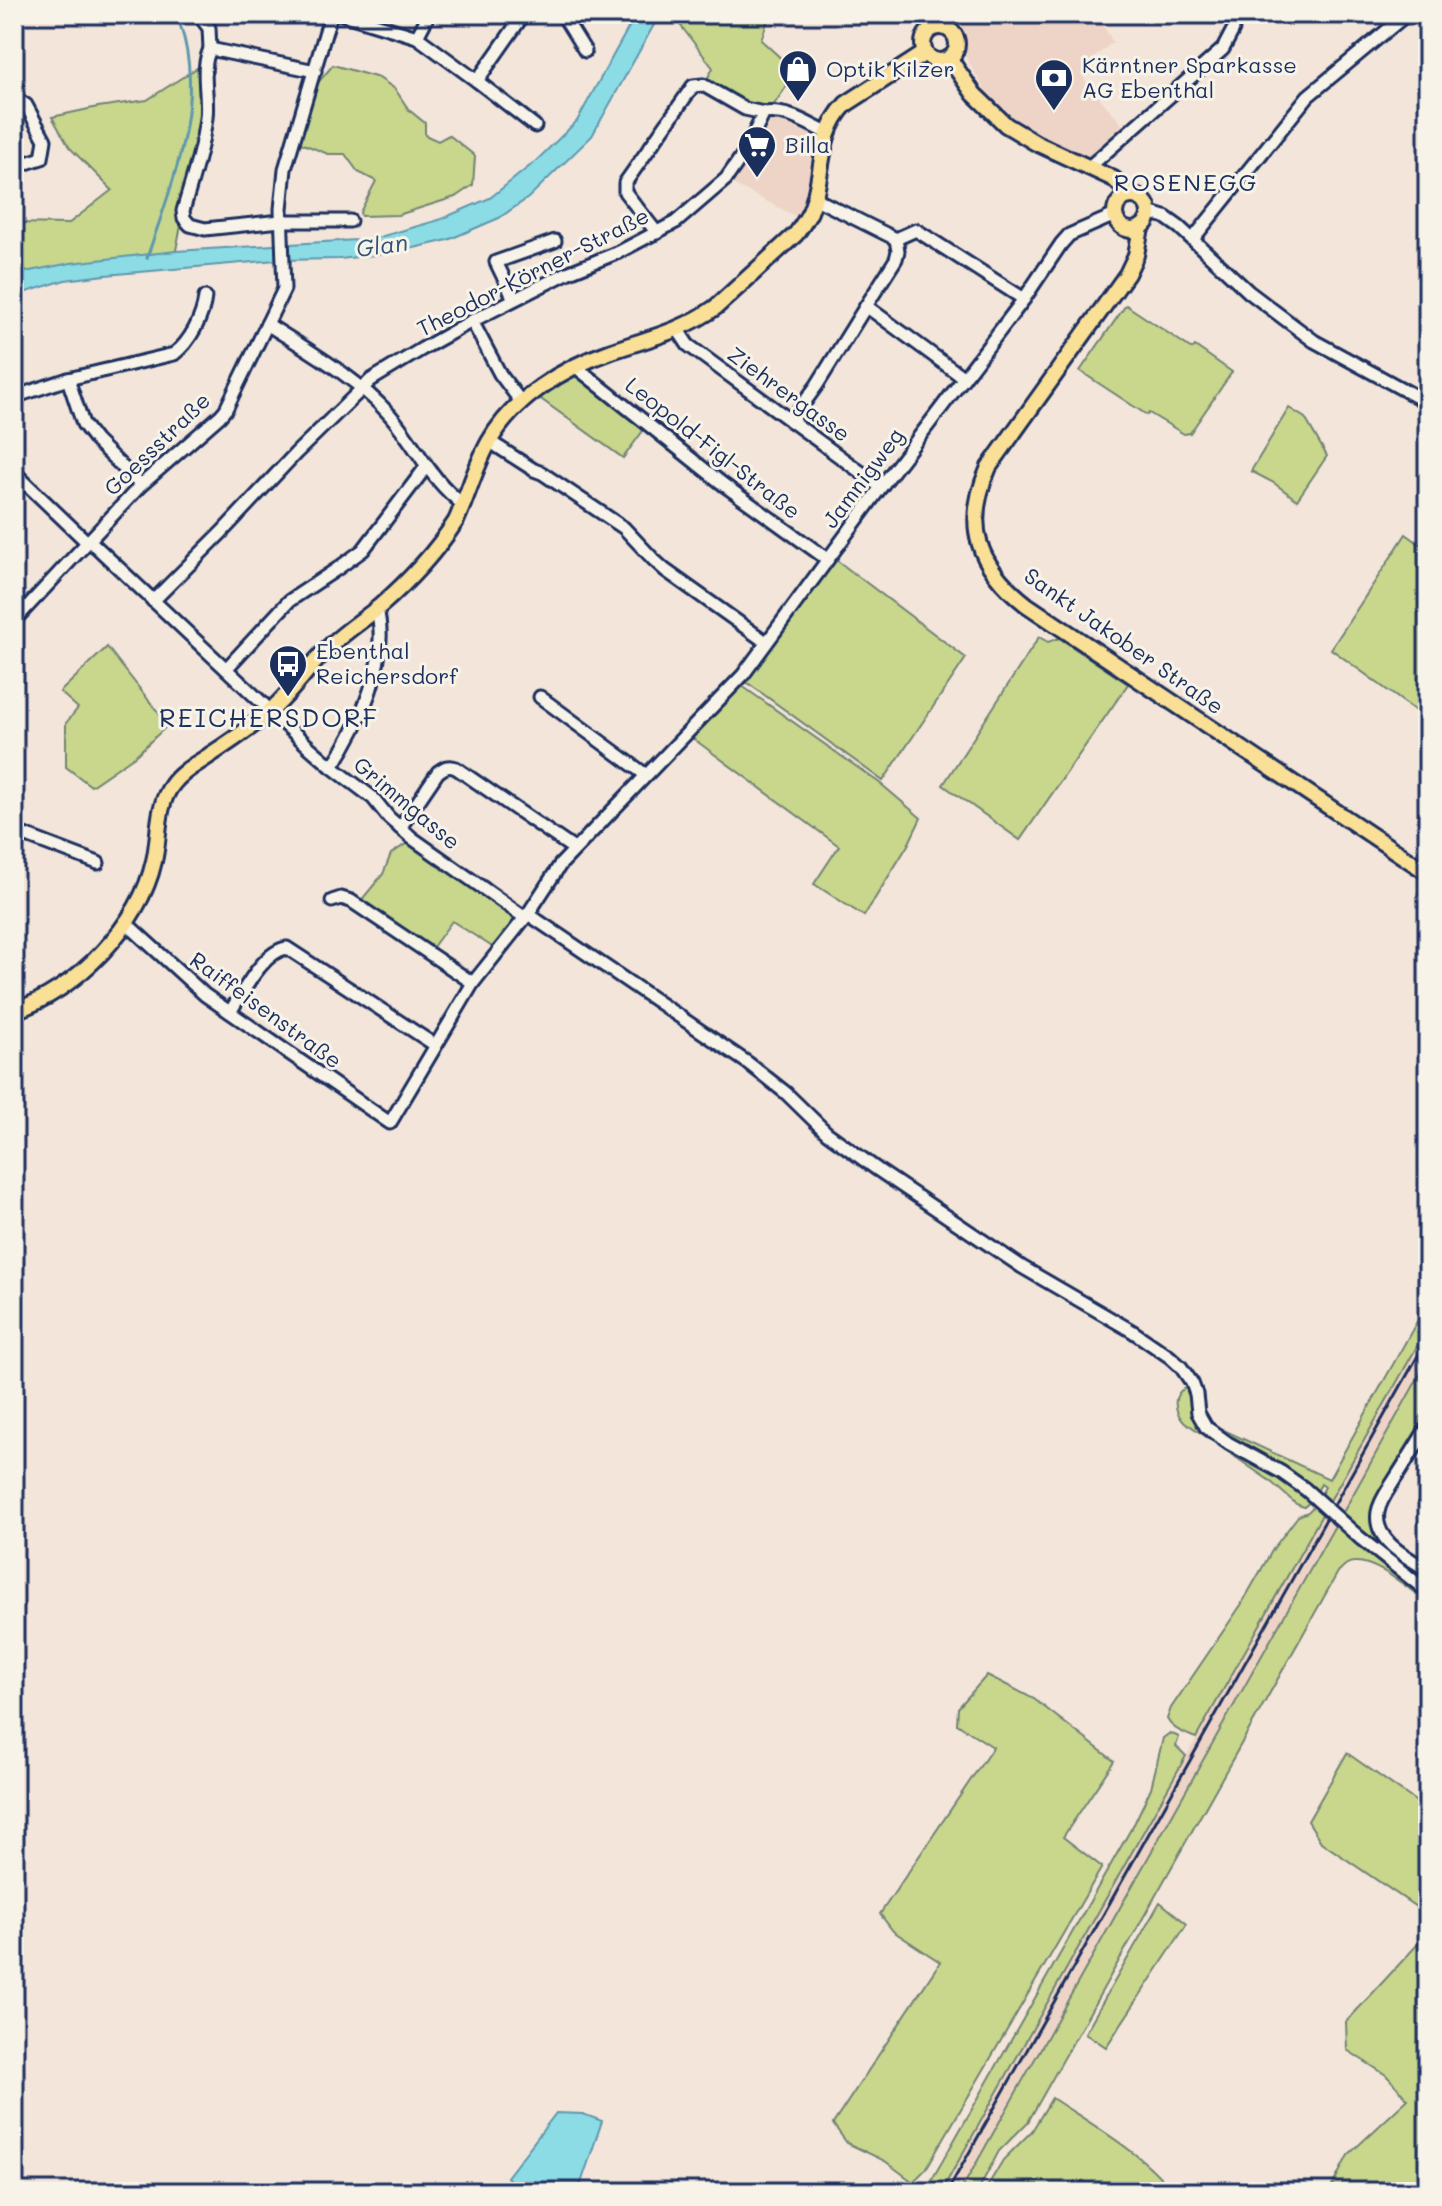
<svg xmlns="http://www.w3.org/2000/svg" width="1442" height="2206" font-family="Mali,sans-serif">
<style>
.built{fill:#eed4c7}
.green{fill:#c8d78c;stroke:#728375;stroke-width:2}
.water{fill:#8bdce4;stroke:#5e97ae;stroke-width:2}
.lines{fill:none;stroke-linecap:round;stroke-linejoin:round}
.stream{stroke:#5e97ae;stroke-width:3}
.minor-casing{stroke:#1b2f5e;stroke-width:17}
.major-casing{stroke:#1b2f5e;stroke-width:20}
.minor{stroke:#f7f3e8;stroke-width:11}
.major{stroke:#fadf96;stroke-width:14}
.rail{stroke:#1b2f5e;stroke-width:3}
.minor-bridge-casing{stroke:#1b2f5e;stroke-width:17;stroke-linecap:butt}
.minor-bridge{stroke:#f7f3e8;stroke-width:11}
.labels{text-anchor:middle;stroke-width:6;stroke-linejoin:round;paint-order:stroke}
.poi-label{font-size:22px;fill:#1b2f5e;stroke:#f7f3e8;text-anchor:start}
.street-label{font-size:22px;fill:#1b2f5e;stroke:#f7f3e8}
.neighbourhood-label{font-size:24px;letter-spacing:2px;fill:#1b2f5e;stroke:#f7f3e8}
.water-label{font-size:24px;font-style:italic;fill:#315279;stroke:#f7f3e8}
.quarter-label{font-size:26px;letter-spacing:2px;fill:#1b2f5e;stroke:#f7f3e8}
</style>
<rect width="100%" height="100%" fill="#f3e5d9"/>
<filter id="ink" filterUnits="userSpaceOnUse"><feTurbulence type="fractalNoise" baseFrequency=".0125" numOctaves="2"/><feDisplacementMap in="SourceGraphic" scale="16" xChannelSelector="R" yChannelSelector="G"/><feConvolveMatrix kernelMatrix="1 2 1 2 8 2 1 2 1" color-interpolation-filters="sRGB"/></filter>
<g filter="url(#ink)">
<g class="built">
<path d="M956,14H1096L1113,42L1085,65L1084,79L1125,128L1089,157L1035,132L1007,114L989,97L965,56Z"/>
<path d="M768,115L789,120L817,135L807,202L799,218L733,184V178Z"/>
<path d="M1428,1327V1360L960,2192H941Z"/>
</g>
<g class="green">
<path d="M682,14H770L761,40L786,63L788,84L773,106L748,104L707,79L713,68L678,22Z"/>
<path d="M333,65L379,78L395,89L409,110L425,123V135L438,141L449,135L475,156L473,185L455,197L398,215L361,216L360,212L376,181L358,172L345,154H328L298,142L316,85Z"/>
<path d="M200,66L203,117L175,255L14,280V223L68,224L112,190L69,147L52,117L98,107L147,100Z"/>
<path d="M1126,305L1192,349L1195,346L1232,372L1190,433L1184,434L1149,413L1147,415L1080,371Z"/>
<path d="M577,373L645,428L623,458L538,397Z"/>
<path d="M1289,408L1305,418L1327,456L1297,500L1274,483L1251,471Z"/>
<path d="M1406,534L1428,550V720L1331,649Z"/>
<path d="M835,559L966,658L883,781L745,681Z"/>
<path d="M1039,637L1048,642L1059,638L1128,684L1020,840L943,785Z"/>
<path d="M107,647L168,725L136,755L91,786L66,767V723L78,708L60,692Z"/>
<path d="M742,686L881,784L921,818L908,845L864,916L814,884L839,846L691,737Z"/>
<path d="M409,842L513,915L516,923L494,948L452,921L430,951L359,903L383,874L391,854Z"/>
<path d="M1428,1288V1327L1196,1738C1186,1734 1173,1730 1167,1719L1171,1708L1241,1605L1273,1549L1298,1516L1308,1512L1315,1505L1325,1487L1321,1484L1316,1493L1212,1430L1174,1354C1183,1361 1191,1368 1196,1378C1204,1395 1199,1412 1215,1426L1329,1479L1419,1318L1423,1297Z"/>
<path d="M1428,1360V1421L1375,1523L1428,1574V1589L1341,1516Z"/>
<path d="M1185,1388L1192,1393L1195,1412L1276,1471L1312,1500L1304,1507L1296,1504L1270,1481L1182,1420C1174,1409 1172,1395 1185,1388Z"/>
<path d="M1337,1522L1428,1595V1600L1422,1598C1406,1587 1375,1560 1354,1562C1347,1562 1343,1567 1338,1572L1028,2122L999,2151L977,2192H960Z"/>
<path d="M987,1675L1034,1699L1114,1761L1063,1837L1102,1867L926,2169L913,2182L885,2161L847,2143L833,2124L940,1962L893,1931L880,1914L993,1747L957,1724L958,1708Z"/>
<path d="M1170,1733L1179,1737L1176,1746L1186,1756L941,2192H922L930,2183L1135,1822L1151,1788L1163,1738Z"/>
<path d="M1347,1753L1428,1810V1915L1321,1842L1308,1821Z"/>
<path d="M1160,1902L1187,1924L1106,2047L1085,2033Z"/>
<path d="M1428,1933V2192H1329L1348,2155L1408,2099L1386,2075L1347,2050L1346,2022Z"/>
<path d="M1052,2098C1089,2123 1147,2155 1172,2192H984L1003,2160L1032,2131Z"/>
</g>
<g class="water">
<path d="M636,14H660L592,136L528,198L499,218L448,240L392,253L340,259L277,260L105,275L65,280L14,296V274L71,263L176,251L373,239L439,220L490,198L536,161L577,121Z"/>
<path d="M556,2113L583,2114L602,2121L578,2192H524L516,2188L507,2177Z"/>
</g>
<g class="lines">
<path class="stream" d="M147,258C173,180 210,95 176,14"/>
<g class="minor-casing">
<g id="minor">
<path d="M198,14L209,28L210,49"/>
<path d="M342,14L417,37L477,81"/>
<path d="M524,14L477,81L535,126"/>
<path d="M562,14L585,51"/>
<path d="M417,37L429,14"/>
<path d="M315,71L210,49C200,70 209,95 206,118C202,150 192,180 183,211L184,218L190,225L205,229L281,221H350"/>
<path d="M14,97L26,105L45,140L42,158L14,167"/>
<path d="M1088,168L1223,49L1233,30"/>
<path d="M814,198L896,239L916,230L1024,299"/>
<path d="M1149,212L1165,217L1179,227L1249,292L1314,341L1428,403"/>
<path d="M657,233L625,192V183L693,86L703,85L745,109L764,113"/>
<path d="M896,239L898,251L896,259L866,306L964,378"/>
<path d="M1193,239L1308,96L1407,14"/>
<path d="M514,299L496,262L555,241"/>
<path d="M472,321L500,374L521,402"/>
<path d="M267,324C309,351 356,377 390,415C417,446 429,479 464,505"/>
<path d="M678,330L688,345L881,487"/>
<path d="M576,367L724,485L827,559"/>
<path d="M68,379L83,424L96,441L141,485"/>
<path d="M14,397L68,379L174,354C190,342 203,317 205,297"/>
<path d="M791,421L817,385L866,306"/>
<path d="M489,441L534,470L542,473L624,528L654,560L665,570L766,642"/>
<path d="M14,472L87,542"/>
<path d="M89,540L309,747L332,767L373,798L389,818L412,838L524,917"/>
<path d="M153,601L222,532L296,453L371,380L422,349L472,321L567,273L619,252L676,222L726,179L746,150L764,113C788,110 806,123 827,133"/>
<path d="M14,621L141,485L220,416L226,409L284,289L281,209L285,169L331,14"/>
<path d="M226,669L289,601L337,569L363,550L426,467"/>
<path d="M540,697L646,775"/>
<path d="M332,767C360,725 390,660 377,609"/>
<path d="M400,828L438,772C445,767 448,765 456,768L574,849"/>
<path d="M14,831L98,863"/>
<path d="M332,901L341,898L351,901L473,983"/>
<path d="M528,914L748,1063L786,1093L827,1133L878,1170L1022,1267L1132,1331L1170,1357L1181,1367L1192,1383L1196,1394L1198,1413L1206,1427L1228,1443L1281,1472L1305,1489"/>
<path d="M125,922L205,995L390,1123L473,983L528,914L560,865L743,675L881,487L1024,299L1061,244L1069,235L1115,215"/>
<path d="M230,1012C243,993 263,951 287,948L435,1045"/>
<path d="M1428,1426C1417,1444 1406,1462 1395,1479C1389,1489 1380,1500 1378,1512C1373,1541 1408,1558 1428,1570"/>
<path d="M1360,1538L1428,1592"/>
</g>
</g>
<g class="major-casing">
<g id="major">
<circle cx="940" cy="44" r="17"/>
<path d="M949,58L974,94L1006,125L1036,143L1114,179L1131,196"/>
<circle cx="1132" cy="213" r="17"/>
<path d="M1141,227L1136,255L1127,274L989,467C963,525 977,566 1027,605L1428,873"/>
<path d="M14,1011C76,991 140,925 154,861C160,837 156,806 172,785C181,772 197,764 210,755C227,744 244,732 260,720C287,699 306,669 331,645C346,631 363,620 379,607C408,582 435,553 456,521C468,495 475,467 489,442C513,399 563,368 609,352C646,339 683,331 716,307L796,234C801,227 806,220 810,212C825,176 816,135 846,104L925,53"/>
</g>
</g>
<use href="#minor" class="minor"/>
<use href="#major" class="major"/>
<path class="rail" d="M947,2192L1428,1338"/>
<g class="minor-bridge-casing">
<path id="minor-bridge" d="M1305,1489L1360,1538"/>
</g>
<use href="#minor-bridge" class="minor-bridge"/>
</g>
</g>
<defs>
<g id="shop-pin" transform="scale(2)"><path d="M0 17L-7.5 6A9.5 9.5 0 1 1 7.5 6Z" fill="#1b2f5e" stroke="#f7f3e8"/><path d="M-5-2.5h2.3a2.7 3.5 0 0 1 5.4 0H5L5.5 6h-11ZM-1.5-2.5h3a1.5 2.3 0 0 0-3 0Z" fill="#fff"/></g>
<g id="bank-pin" transform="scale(2)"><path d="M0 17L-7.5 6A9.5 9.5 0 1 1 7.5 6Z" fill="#1b2f5e" stroke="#f7f3e8"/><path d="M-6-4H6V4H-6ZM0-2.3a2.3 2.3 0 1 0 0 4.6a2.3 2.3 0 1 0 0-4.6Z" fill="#fff"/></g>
<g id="supermarket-pin" transform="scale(2)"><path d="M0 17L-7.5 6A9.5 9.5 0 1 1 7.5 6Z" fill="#1b2f5e" stroke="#f7f3e8"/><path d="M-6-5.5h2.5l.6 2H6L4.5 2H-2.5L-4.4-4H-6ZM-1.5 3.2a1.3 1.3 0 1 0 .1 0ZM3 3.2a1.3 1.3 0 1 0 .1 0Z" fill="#fff"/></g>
<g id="bus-pin" transform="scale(2)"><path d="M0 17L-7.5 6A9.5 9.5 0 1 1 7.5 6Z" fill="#1b2f5e" stroke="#f7f3e8"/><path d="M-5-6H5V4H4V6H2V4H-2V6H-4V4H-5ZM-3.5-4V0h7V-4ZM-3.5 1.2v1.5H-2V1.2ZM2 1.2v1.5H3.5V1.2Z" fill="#fff"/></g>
</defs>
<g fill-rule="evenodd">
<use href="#shop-pin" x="798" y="69"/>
<use href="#bank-pin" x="1054" y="78"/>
<use href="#supermarket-pin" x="757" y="145"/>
<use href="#bus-pin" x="288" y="664"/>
</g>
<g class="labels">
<g class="poi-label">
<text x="1082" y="73">Kärntner Sparkasse<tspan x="1082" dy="25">AG Ebenthal</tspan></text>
<text x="826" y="77">Optik Kilzer</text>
<text x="785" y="153">Billa</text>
<text x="316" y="659">Ebenthal<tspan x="316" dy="25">Reichersdorf</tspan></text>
</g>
<g class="street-label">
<text transform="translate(533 272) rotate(-27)" y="8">Theodor-Körner-Straße</text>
<text transform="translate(789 394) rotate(36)" y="8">Ziehrergasse</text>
<text transform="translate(157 444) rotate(-44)" y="8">Goessstraße</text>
<text transform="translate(713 448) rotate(38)" y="8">Leopold-Figl-Straße</text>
<text transform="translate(863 478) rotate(-53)" y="8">Jamnigweg</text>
<text transform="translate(1124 641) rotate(35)" y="8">Sankt Jakober Straße</text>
<text transform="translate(407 803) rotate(40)" y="8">Grimmgasse</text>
<text transform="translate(266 1010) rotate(36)" y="8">Raiffeisenstraße</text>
</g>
<g class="neighbourhood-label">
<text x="1186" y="191">ROSENEGG</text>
</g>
<g class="water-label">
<text transform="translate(382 246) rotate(-8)" y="8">Glan</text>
</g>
<g class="quarter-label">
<text x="269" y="727">REICHERSDORF</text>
</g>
</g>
<rect width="1442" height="2206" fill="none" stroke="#f7f3e8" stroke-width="48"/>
<rect x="24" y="24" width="1394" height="2158" fill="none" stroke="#1b2f5e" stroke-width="3" filter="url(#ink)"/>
</svg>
